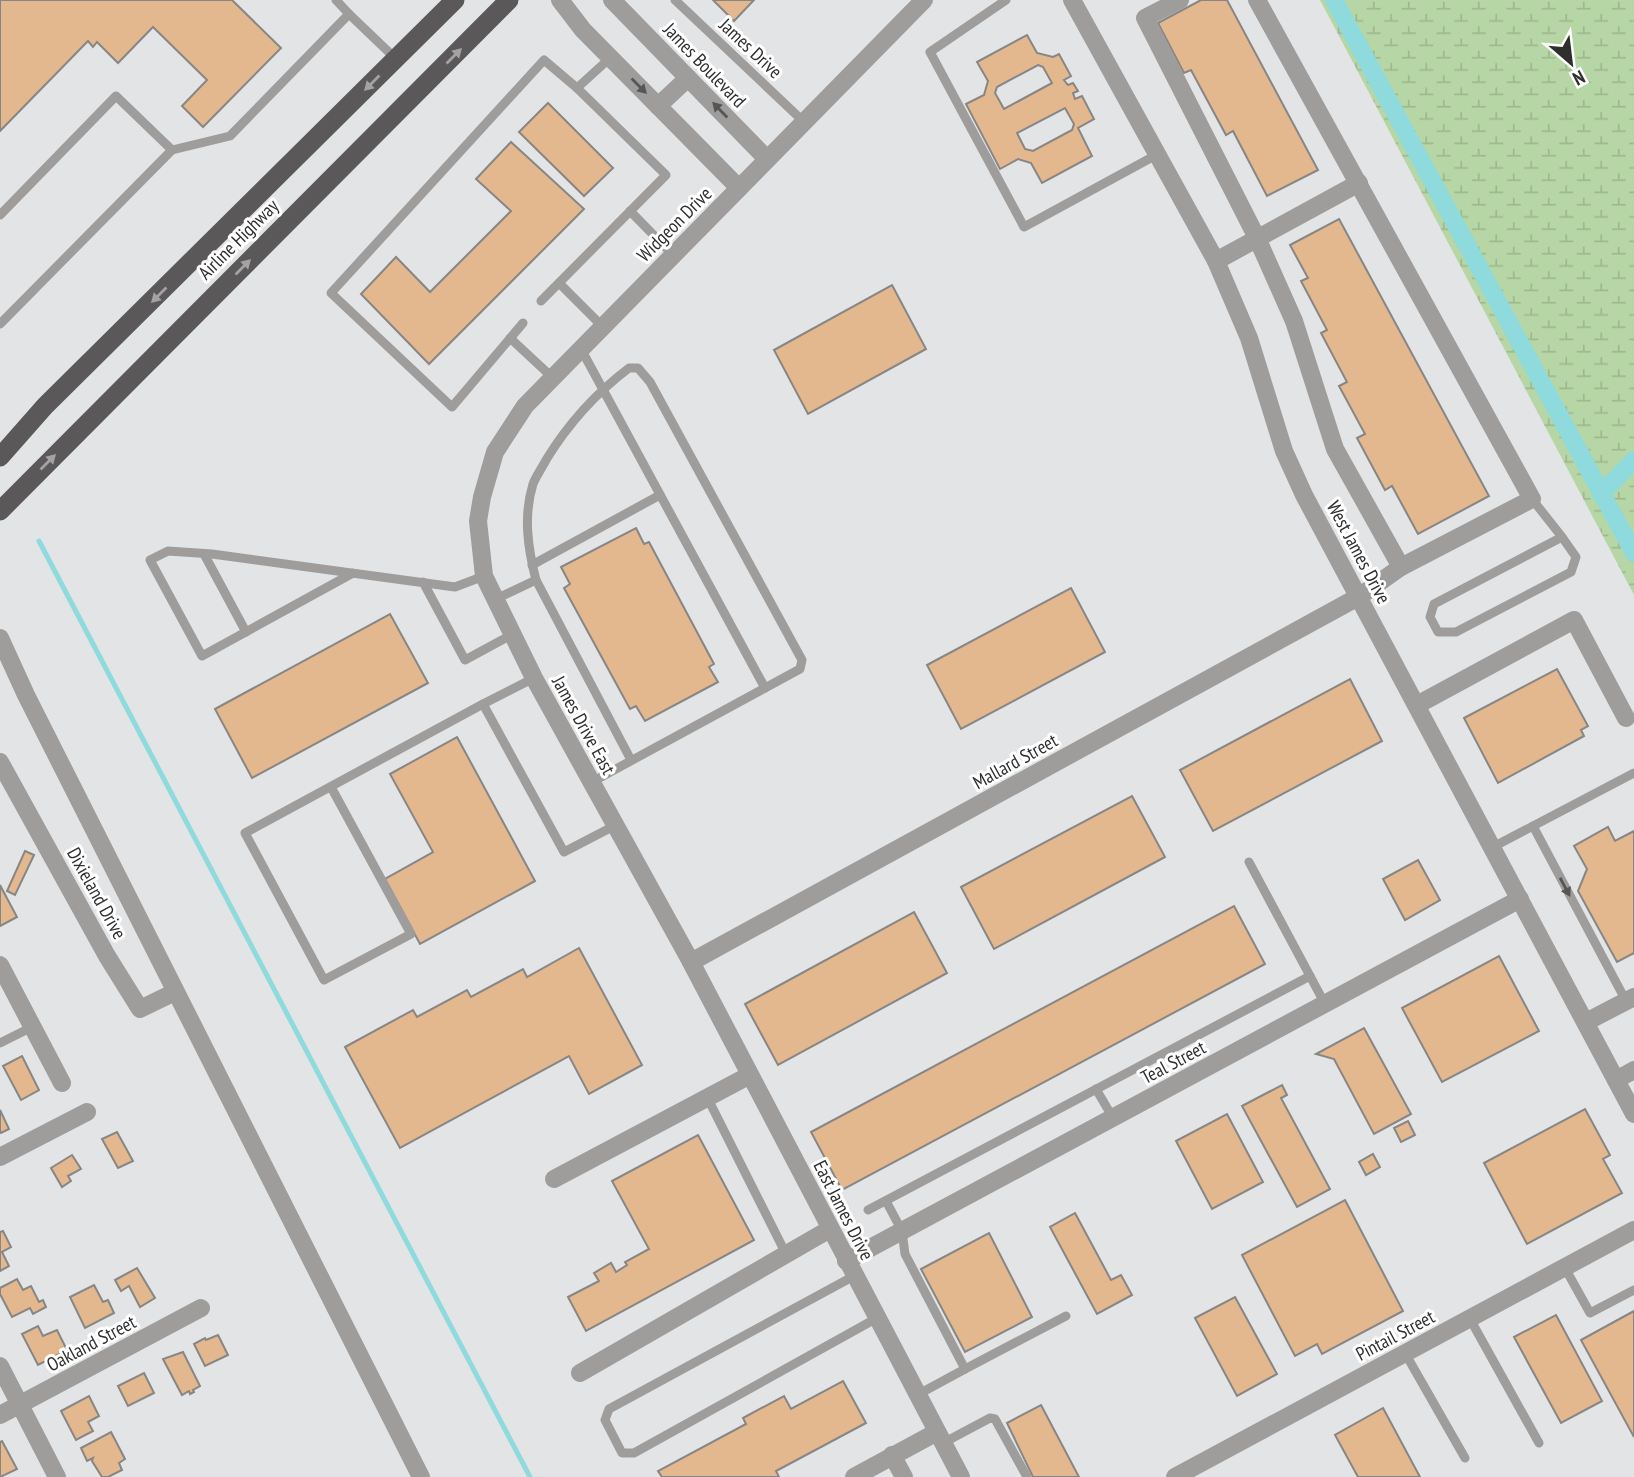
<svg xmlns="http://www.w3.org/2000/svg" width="1634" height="1477" font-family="'PT Sans Narrow',sans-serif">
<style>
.wetland{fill:url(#wetland-marsh)}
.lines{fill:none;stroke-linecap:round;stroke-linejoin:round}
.stream{stroke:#8edadd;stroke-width:5}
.canal{stroke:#8edadd;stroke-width:18}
.building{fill:#e3b88e;stroke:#888685;stroke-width:2;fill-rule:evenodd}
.service{stroke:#9e9d9c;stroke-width:9}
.minor{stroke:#9e9d9c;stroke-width:18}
.trunk{stroke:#5a5858;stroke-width:19}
.oneway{fill:#a4a3a3}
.oneway2{fill:#565656}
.labels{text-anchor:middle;stroke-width:6;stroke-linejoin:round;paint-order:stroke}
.street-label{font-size:19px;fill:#2f2f30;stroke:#fff}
</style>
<defs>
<pattern id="wetland-marsh" width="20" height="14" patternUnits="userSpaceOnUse" patternTransform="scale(1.75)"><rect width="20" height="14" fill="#b7d6a6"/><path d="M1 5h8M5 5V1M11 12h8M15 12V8" fill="none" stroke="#9eb88f"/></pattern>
</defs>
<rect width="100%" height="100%" fill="#e2e4e6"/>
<path class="wetland" d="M1320,0H1634V595Z"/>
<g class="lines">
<path class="stream" d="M39,541L530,1477"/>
<g class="canal">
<path d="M1334,0L1634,553"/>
<path d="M1601,494L1634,460"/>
</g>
</g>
<g class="building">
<path d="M0,0H232L281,48L203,127L182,106L207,80L153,27L118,63L97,42L93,47L88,41L0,131Z"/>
<path d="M713,0H754L734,21Z"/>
<path d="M1201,0H1227L1318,170L1267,196L1233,131L1226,135L1191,70L1184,73L1158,23Z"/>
<path d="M1027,35L1037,53L1053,57L1059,54L1071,76L1064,80L1068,85L1073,83L1078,91L1073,93L1075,99L1082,96L1094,119L1078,128L1092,156L1042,183L1031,163L1018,159L1000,169L966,104L984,95L988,81L977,62ZM1038,65L1043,67L1052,83L1004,109L995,93L997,87ZM1065,108L1074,124L1072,130L1033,151L1025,149L1017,133Z"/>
<path d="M548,103L613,168L584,196L519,132Z"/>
<path d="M511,142L584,209L429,364L361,294L396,257L430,292L511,211L476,179Z"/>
<path d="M1339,219L1489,496L1418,534L1392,486L1385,490L1357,438L1365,434L1339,386L1347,382L1321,333L1327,330L1301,281L1308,278L1290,245Z"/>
<path d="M892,285L926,349L808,414L774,350Z"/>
<path d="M636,528L644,544L649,542L714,664L709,667L718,682L645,721L636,706L630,709L564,588L570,584L561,567Z"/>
<path d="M1071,588L1105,652L961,729L927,665Z"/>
<path d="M390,614L428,683L252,778L215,709Z"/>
<path d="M1557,669L1588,726L1581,730L1584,736L1498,783L1464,718Z"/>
<path d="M1350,679L1382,741L1213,831L1180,770Z"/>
<path d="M457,737L535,881L420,944L385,879L433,852L390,774Z"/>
<path d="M1132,796L1165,857L994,949L961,887Z"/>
<path d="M1608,827L1615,841L1634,831V953L1617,962L1578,891L1587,869L1574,846Z"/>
<path d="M25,851L34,855L15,895L7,891Z"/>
<path d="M1418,860L1440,900L1405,920L1383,879Z"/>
<path d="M0,885L17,917L0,926Z"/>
<path d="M1234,906L1265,964L842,1190L811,1132Z"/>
<path d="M914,912L947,973L778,1065L745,1004Z"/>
<path d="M579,948L642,1065L589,1094L569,1056L400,1148L345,1047L413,1010L417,1017L467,990L471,997L523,969L527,977Z"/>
<path d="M1499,956L1539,1031L1442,1082L1402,1008Z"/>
<path d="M1364,1028L1411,1114L1374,1134L1334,1059L1316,1054Z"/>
<path d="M22,1056L39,1090L21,1100L3,1066Z"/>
<path d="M1282,1085L1287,1095L1281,1098L1330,1189L1297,1207L1242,1106Z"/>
<path d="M1585,1109L1610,1155L1603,1159L1622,1193L1527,1244L1484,1163Z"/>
<path d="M0,1110L9,1129L1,1133L0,1131Z"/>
<path d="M1227,1114L1263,1182L1212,1209L1176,1141Z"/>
<path d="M1408,1121L1415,1135L1401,1142L1394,1128Z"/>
<path d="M117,1132L133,1161L118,1168L102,1139Z"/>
<path d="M698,1135L754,1240L586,1331L568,1297L599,1281L594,1273L611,1263L616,1272L627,1265L625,1262L649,1249L612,1181Z"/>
<path d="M1373,1154L1380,1167L1366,1175L1359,1162Z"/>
<path d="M72,1155L81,1169L68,1176L71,1181L62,1187L51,1168Z"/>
<path d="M1345,1200L1403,1311L1322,1354L1317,1344L1295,1356L1242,1255Z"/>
<path d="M1075,1213L1111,1280L1121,1275L1132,1295L1097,1314L1050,1227Z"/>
<path d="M3,1231L11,1247L2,1252L9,1266L0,1271V1232Z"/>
<path d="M989,1233L1032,1317L965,1352L921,1269Z"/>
<path d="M137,1268L155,1298L140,1307L129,1286L121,1291L115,1280Z"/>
<path d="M17,1279L23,1290L31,1286L39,1302L43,1300L46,1307L33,1314L30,1308L12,1317L0,1294V1288Z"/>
<path d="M94,1285L103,1302L108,1300L114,1313L85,1328L70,1297Z"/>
<path d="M1235,1297L1277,1374L1237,1396L1195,1318Z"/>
<path d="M1634,1311V1437L1581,1340Z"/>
<path d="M1556,1315L1602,1401L1561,1423L1514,1337Z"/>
<path d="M38,1326L43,1336L57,1330L67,1350L38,1365L22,1334Z"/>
<path d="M218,1335L228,1355L205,1366L194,1344L205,1338L206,1340Z"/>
<path d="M183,1352L200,1386L193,1390L194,1392L190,1394L189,1391L182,1395L163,1359Z"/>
<path d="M144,1373L154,1393L128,1406L118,1386Z"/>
<path d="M843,1381L866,1423L776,1471L779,1477H662L658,1471L746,1424L743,1418L784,1396L791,1409Z"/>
<path d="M89,1396L99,1416L88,1422L93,1431L76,1440L61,1411Z"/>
<path d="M1041,1405L1079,1477H1033L1007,1423Z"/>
<path d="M1383,1408L1420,1477H1358L1335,1435Z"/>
<path d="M111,1432L125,1459L119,1463L122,1470L108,1477H102L92,1461L93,1458L87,1461L81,1448Z"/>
<path d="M2,1441L17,1469L0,1477V1442Z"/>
</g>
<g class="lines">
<g class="service">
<path d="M675,0L804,122"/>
<path d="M1006,0L930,52L1024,227L1158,154"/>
<path d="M349,14L396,59"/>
<path d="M630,211L673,255"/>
<path d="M0,215L116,96L172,150"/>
<path d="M559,283L602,326"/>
<path d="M541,301L666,175L577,88"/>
<path d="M523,323L452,407L331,293L544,60L577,88L610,58"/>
<path d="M0,324L172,150L230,136L349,14L336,0"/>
<path d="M510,338L553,378"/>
<path d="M581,349L765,688L592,782"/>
<path d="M1532,499L1562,537L1434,604L1430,617L1438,632H1456L1571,572L1576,557L1562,537"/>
<path d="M204,554L246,632"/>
<path d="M532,565L660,495"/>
<path d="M353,573L202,656L150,560L168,551L212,554L455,587L484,576"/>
<path d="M536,580C528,549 523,516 533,484C536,476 542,468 546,460C568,424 596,393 629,368H638L650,382L802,660L800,669L765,688"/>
<path d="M423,582L465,660L513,634"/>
<path d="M496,599L536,580L631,760"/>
<path d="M534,678L483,704L564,852L616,825"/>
<path d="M331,787L411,934L324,980L245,833L483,704"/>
<path d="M1533,826L1626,1001"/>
<path d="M1493,847L1634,773"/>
<path d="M1249,862L1325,1004"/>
<path d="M0,1043L32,1027"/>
<path d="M1096,1089L1113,1118"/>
<path d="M708,1099L786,1254"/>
<path d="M886,1201L902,1231L905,1254L965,1369L1066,1316"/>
<path d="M868,1210L1310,976"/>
<path d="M1565,1268L1590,1313L1634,1290"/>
<path d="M854,1276L609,1409L605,1420L622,1453H634L877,1318"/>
<path d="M1470,1319L1539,1443"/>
<path d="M1405,1353L1465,1458"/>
<path d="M917,1395L965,1369"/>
<path d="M943,1443L990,1418L995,1419L1027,1477"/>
</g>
<g class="minor">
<path d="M560,0L583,30L739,188"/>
<path d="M612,0L767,159"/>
<path d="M924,0L525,406L495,452L482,497L478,521L484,576L534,678L691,962L961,1477"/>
<path d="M1072,0L1216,261L1249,338L1284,451L1304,495L1634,1114"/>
<path d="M1180,0L1145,18L1257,238L1294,321L1335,449L1401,567L1532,499L1257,0"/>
<path d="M658,106L688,78"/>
<path d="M1216,261L1359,183"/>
<path d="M0,638L26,695L421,1477"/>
<path d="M1417,705L1574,620L1626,718"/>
<path d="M0,762L107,956L140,1009L175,992"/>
<path d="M691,962L1360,596L1401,567"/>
<path d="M0,965L62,1083"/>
<path d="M1586,1022L1634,997"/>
<path d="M1616,1080L1634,1070"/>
<path d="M0,1157L87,1112"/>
<path d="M554,1179L750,1075"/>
<path d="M846,1261L1520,899"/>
<path d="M0,1366L57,1477"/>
<path d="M580,1373L830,1229"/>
<path d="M0,1415L201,1308"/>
<path d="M892,1455L904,1477"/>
<path d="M854,1477L937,1432"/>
<path d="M1175,1477L1634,1230"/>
</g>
<g class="trunk">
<path d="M0,457L45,406L455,0"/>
<path d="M0,511L509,0"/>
</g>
</g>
<defs><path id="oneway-solid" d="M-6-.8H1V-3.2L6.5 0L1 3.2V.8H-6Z" transform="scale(1.75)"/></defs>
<g class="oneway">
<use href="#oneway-solid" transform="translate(454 56) rotate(-45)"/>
<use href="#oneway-solid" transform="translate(372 83) rotate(135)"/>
<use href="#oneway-solid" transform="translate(243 267) rotate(-45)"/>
<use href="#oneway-solid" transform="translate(159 295) rotate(135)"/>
<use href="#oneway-solid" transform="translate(48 462) rotate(-45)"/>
</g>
<g class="oneway2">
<use href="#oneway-solid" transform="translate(639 86) rotate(45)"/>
<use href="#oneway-solid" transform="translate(720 110) rotate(-134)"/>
<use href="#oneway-solid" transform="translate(1565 887) rotate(62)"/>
</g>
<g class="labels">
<g class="street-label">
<text transform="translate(751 48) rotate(43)" y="7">James Drive</text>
<text transform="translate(705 65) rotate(46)" y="7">James Boulevard</text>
<text transform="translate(674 224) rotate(-45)" y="7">Widgeon Drive</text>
<text transform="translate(238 239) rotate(-45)" y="7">Airline Highway</text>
<text transform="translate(1359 552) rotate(62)" y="7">West James Drive</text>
<text transform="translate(584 725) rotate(61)" y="7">James Drive East</text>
<text transform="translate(1015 761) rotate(-29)" y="7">Mallard Street</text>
<text transform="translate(97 893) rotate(61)" y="7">Dixieland Drive</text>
<text transform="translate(1173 1062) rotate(-28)" y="7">Teal Street</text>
<text transform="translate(844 1210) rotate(63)" y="7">East James Drive</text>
<text transform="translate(1395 1335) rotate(-28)" y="7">Pintail Street</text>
<text transform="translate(91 1343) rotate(-28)" y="7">Oakland Street</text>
</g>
</g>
<g transform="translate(1571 63) rotate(152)" stroke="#ffffff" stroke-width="5" paint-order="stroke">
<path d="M0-5L12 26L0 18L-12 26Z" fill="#2f2f30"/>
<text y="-10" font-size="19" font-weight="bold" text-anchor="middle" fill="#2f2f30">N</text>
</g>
</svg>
